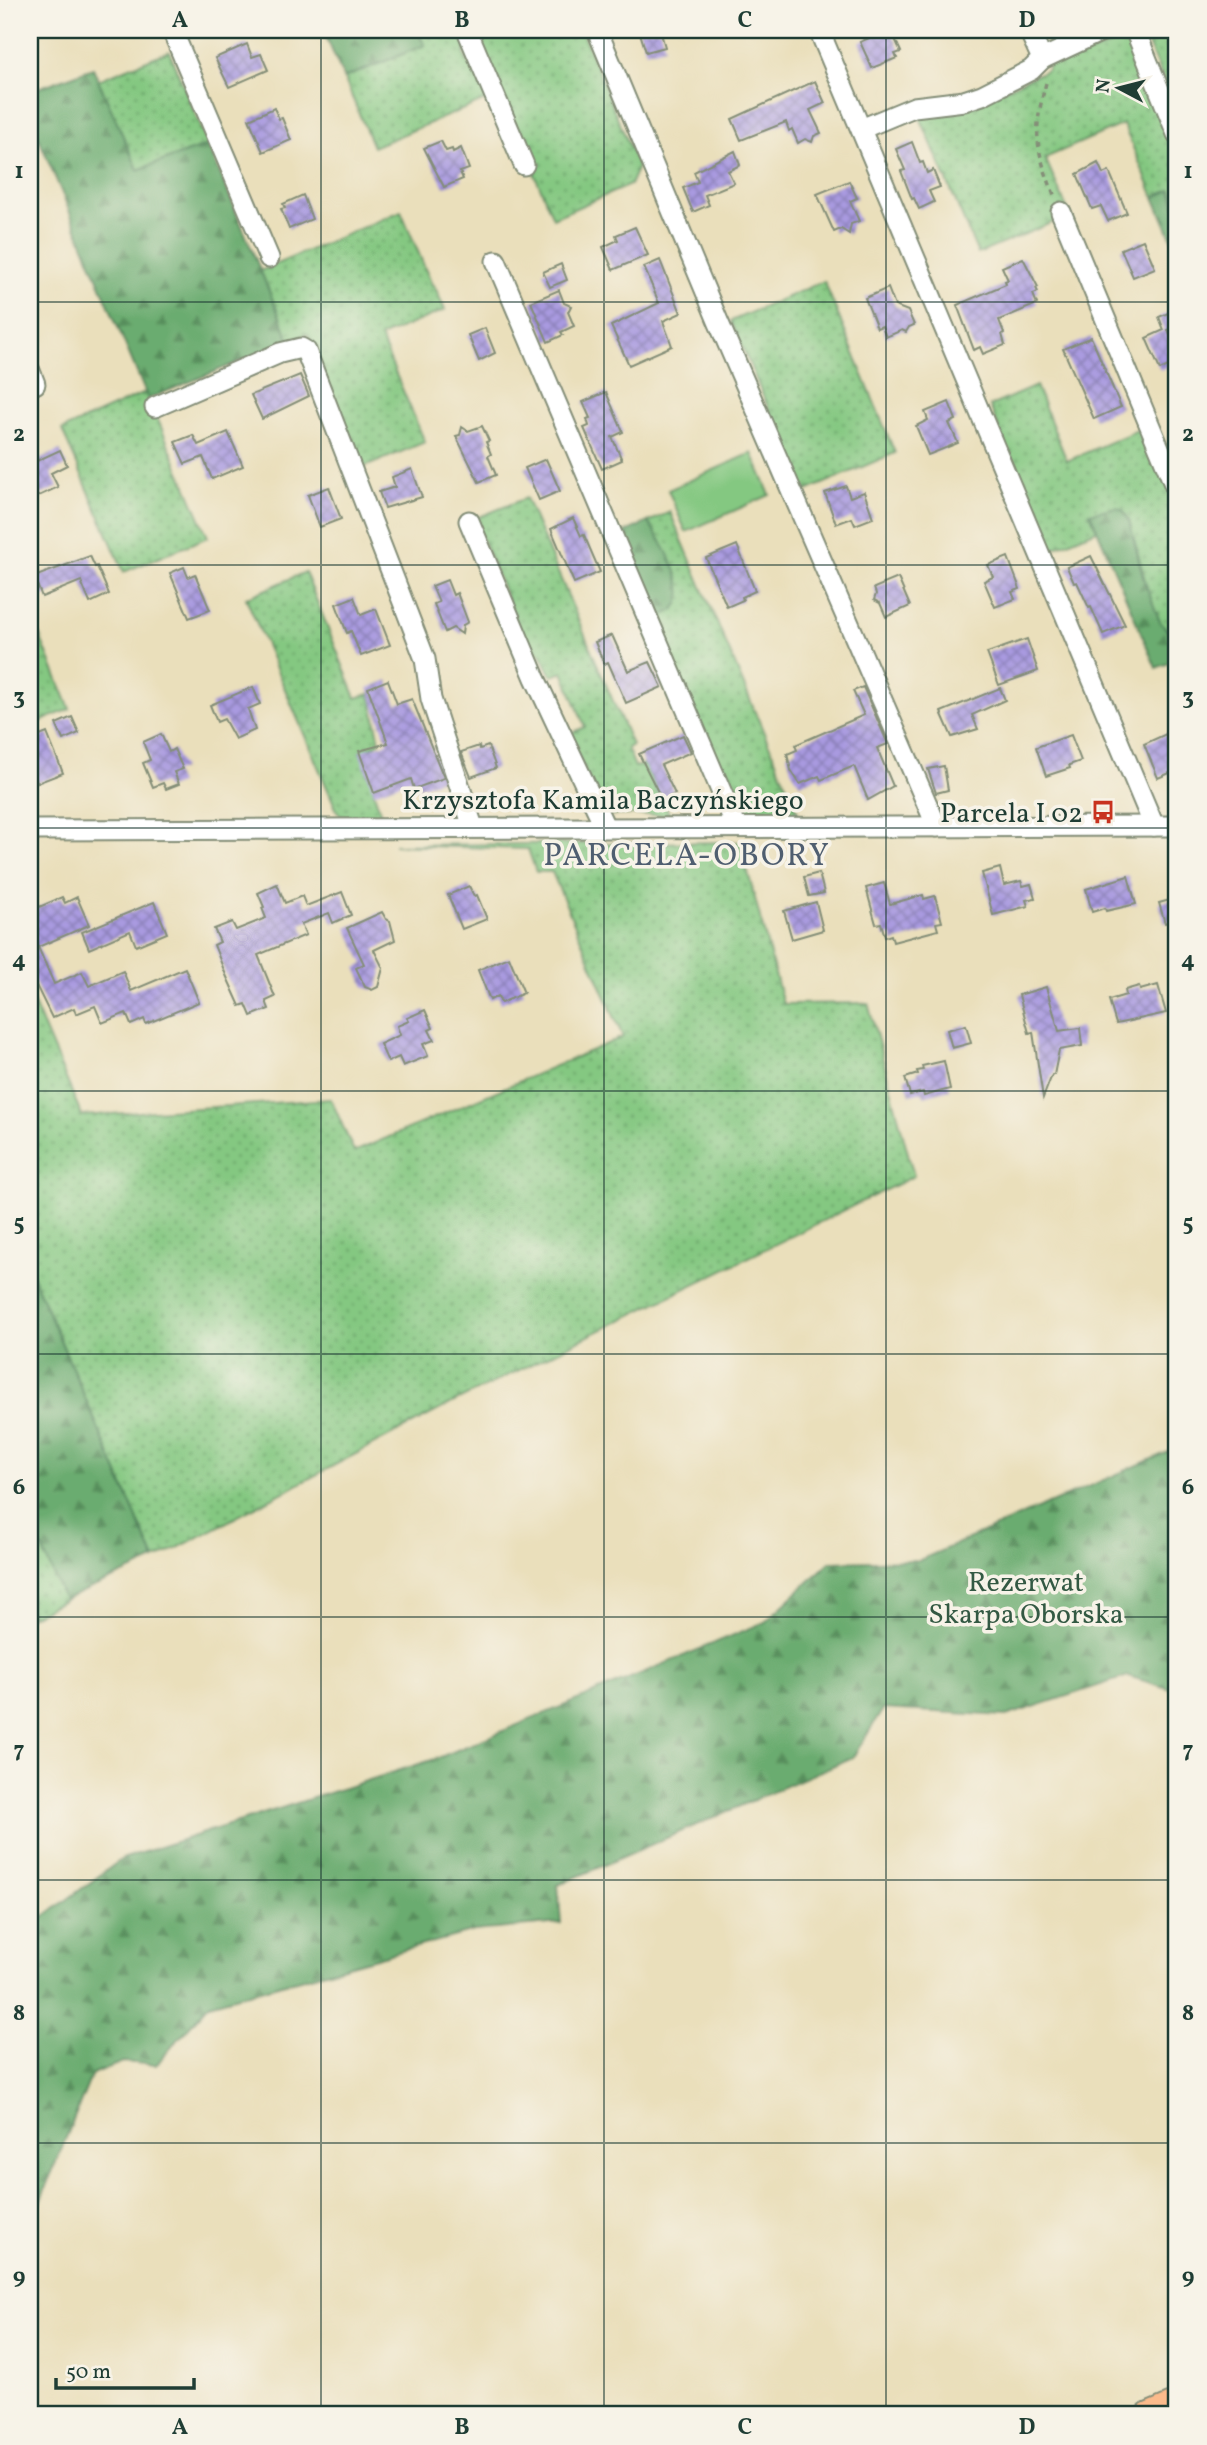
<svg xmlns="http://www.w3.org/2000/svg" width="1207" height="2445" font-family="Vollkorn,serif">
<style>
.grass{fill:url(#grass-dots);stroke:#52825a;stroke-width:2}
.forest{fill:url(#forest-firs);stroke:#457452;stroke-width:2}
.garden{fill:#84c881;stroke:#52825a;stroke-width:2}
.building{fill:url(#building-cross-hatch)}
.lines{fill:none;stroke-linecap:round;stroke-linejoin:round}
.minor-casing{stroke:#848e78;stroke-width:23}
.major-casing{stroke:#848e78;stroke-width:28}
.path{stroke:#848e78;stroke-width:3.5;stroke-dasharray:5 5;stroke-linecap:butt}
.minor{stroke:#fff;stroke-width:19}
.major{stroke:#fbbb8c;stroke-width:24}
.grid{fill:none;stroke:#1f3d34;stroke-width:2;stroke-opacity:0.55}
.labels{text-anchor:middle;stroke-width:7;stroke-linejoin:round;paint-order:stroke}
.street-label{font-size:28px;fill:#1f3d34;stroke:#f7f3e8}
.poi-label{font-size:28px;fill:#1f3d34;stroke:#f7f3e8;text-anchor:end}
.park-label{font-size:28px;fill:#335943;stroke:#f7f3e8}
.quarter-label{font-size:32px;letter-spacing:2px;fill:#4f5e70;stroke:#f7f3e8}
.neatline{fill:none;stroke:#1f3d34;stroke-width:2.5}
.grid-label{font-size:23px;text-anchor:middle;font-weight:bold;fill:#1f3d34}
</style>
<defs>
<pattern id="grass-dots" width="8" height="8" patternUnits="userSpaceOnUse" patternTransform="scale(1.75)"><rect width="8" height="8" fill="#84c881"/><path d="M2 2h.1M6 6h.1" fill="none" stroke="#6ba46a" stroke-width="1.8" stroke-linecap="round"/></pattern>
<pattern id="forest-firs" width="22" height="20" patternUnits="userSpaceOnUse" patternTransform="scale(1.75)"><rect width="22" height="20" fill="#6bac6f"/><path d="M5 1l3.5 6h-7zM16 11l3.5 6h-7z" fill="#578d5c"/></pattern>
<pattern id="building-cross-hatch" width="8" height="8" patternUnits="userSpaceOnUse" patternTransform="scale(1.75)"><rect width="8" height="8" fill="#a99ae0"/><path d="M0 0l8 8M0 8l8-8" fill="none" stroke="#897fb6"/></pattern>
</defs>
<rect width="100%" height="100%" fill="#f7f3e8"/>
<filter id="ink" filterUnits="userSpaceOnUse"><feTurbulence type="fractalNoise" baseFrequency=".0143" numOctaves="2"/><feDisplacementMap in="SourceGraphic" scale="14" xChannelSelector="R" yChannelSelector="G"/><feConvolveMatrix kernelMatrix="1 2 1 2 8 2 1 2 1" color-interpolation-filters="sRGB"/></filter>
<filter id="wash" filterUnits="userSpaceOnUse"><feTurbulence type="fractalNoise" baseFrequency=".00686" numOctaves="4" result="noise"/><feDisplacementMap in="SourceGraphic" scale="28" xChannelSelector="R" yChannelSelector="G"/><feGaussianBlur stdDeviation="1.57" result="paint"/><feColorMatrix in="noise" values="0 0 0 0 0 0 0 0 0 0 0 0 0 0 0 0 0 1.4 0 .05"/><feComposite in="paint" operator="in"/></filter>
<g filter="url(#wash)">
<rect width="100%" height="100%" fill="#eadfbb"/>
<g class="grass">
<path d="M411,30H459L466,48L464,54L470,67L475,69L488,99L373,147L344,78L425,45L417,32Z"/>
<path d="M474,30H581L638,167L630,185L553,218Z"/>
<path d="M1142,30H1177V113Z"/>
<path d="M1133,37L1177,144V210L1171,190L1154,197L1123,124L1045,158L1070,215L978,254L920,117L954,112L1047,70L1052,55L1087,42L1092,52Z"/>
<path d="M169,51L208,145L137,170L98,80Z"/>
<path d="M401,211L432,285H434L445,310L380,337L425,442L360,469L308,334L290,341L260,271Z"/>
<path d="M824,281L895,453L804,492L731,321Z"/>
<path d="M1036,386L1067,461L1142,428L1177,507V641L1160,622L1149,595L1129,520L1090,513L1097,530L1047,551L990,406Z"/>
<path d="M146,392L208,537L124,572L62,430Z"/>
<path d="M526,498L632,745L627,748L635,767L644,764L670,815H605L568,734L585,727L563,672L552,676L541,654L527,647L474,519Z"/>
<path d="M670,512L799,815H769L764,810H749L746,815H739L655,619L661,541L648,522Z"/>
<path d="M305,572L356,698L369,694L371,698L380,742L371,748L374,793L381,815L341,816L337,811L246,598Z"/>
<path d="M39,634L70,709L30,726V638Z"/>
<path d="M740,842L783,1004L868,1003L914,1176L456,1401L155,1560L30,1270V995L82,1116L331,1099L354,1152L623,1037L552,872H536L528,849L394,845Z"/>
<path d="M30,1520L64,1600L30,1617Z"/>
</g>
<g class="forest">
<path d="M323,30H411L417,32L425,45L344,78Z"/>
<path d="M93,68L138,170L208,145L290,341L148,399L30,117V91Z"/>
<path d="M1171,190L1177,210V251L1154,197Z"/>
<path d="M1116,507L1123,510L1129,520L1143,577L1160,622L1177,641V660L1156,668L1090,513Z"/>
<path d="M648,522C660,539 689,583 678,604C674,612 663,615 655,619L619,535Z"/>
<path d="M30,1270L155,1560L64,1600L30,1520Z"/>
<path d="M1177,1448V1691L1128,1676L1006,1716L883,1709L853,1757L558,1885L561,1923L474,1931L209,2004L156,2065L123,2062L92,2074L30,2226V1917L38,1921L122,1859L438,1758L765,1622L830,1562L920,1560Z"/>
</g>
<path class="garden" d="M752,453L770,495L686,532L668,490Z"/>
<g id="blocks">
<g class="building">
<path d="M639,30H660L665,47L646,52Z"/>
<path d="M876,30H891L901,52L895,54L897,58L872,68L860,42L878,34Z"/>
<path d="M247,44L252,57L261,54L268,70L229,87L215,58Z"/>
<path d="M815,81L825,103L810,110L821,133L814,136L812,142L805,139L798,143L792,129L789,131L786,122L741,140L732,119Z"/>
<path d="M274,108L279,119L282,118L291,140L263,152L249,119Z"/>
<path d="M441,141L446,151L452,149L453,152L461,148L469,169L460,172L463,179L444,187L424,148Z"/>
<path d="M912,142L920,163L923,162L927,173L933,170L940,187L929,191L934,202L919,209L914,198L912,199L901,171L905,170L896,149Z"/>
<path d="M735,151L740,165L728,171L734,183L705,195L709,205L693,212L683,188L698,182L694,172Z"/>
<path d="M1098,163L1103,174L1109,171L1127,213L1108,221L1101,206L1092,209L1077,174Z"/>
<path d="M849,181L857,198L850,201L859,221L851,224L849,234L841,229L834,232L817,194Z"/>
<path d="M303,195L312,219L289,229L281,209L285,208L283,204Z"/>
<path d="M635,227L648,255L613,270L603,247L618,240L616,235Z"/>
<path d="M1143,240L1155,268L1133,277L1121,249Z"/>
<path d="M1023,258L1038,287L1036,288L1038,292L1033,294L1037,304L999,320L1004,333L1002,334L1005,345L983,354L980,347L974,350L957,305L1006,284L1005,281L1008,280L1002,267Z"/>
<path d="M660,260L681,313L663,321L672,346L629,365L611,326L659,303L644,267Z"/>
<path d="M561,264L567,280L550,287L543,272Z"/>
<path d="M888,288L895,306L908,311L914,325L909,327L906,332L902,330L886,337L882,326L877,328L865,298Z"/>
<path d="M559,290L564,303L571,306L568,312L574,326L561,332L563,335L548,342L531,302Z"/>
<path d="M1177,309V326L1168,330L1177,353V362L1160,370L1146,338L1164,330L1159,317Z"/>
<path d="M485,328L495,353L479,361L468,335Z"/>
<path d="M1091,337L1121,407L1094,419L1063,349Z"/>
<path d="M300,375L309,396L262,419L251,395Z"/>
<path d="M606,392L623,432L612,437L622,460L602,469L584,428L589,426L587,419L590,418L583,402Z"/>
<path d="M949,402L956,420L949,423L958,443L928,455L916,426L928,420L925,412Z"/>
<path d="M482,426L489,441L486,442L491,454L488,456L496,475L479,482L456,436L460,435L462,427L468,431Z"/>
<path d="M228,432L243,466L212,479L203,457L185,464L175,442L193,435L198,445Z"/>
<path d="M60,450L67,465L51,473L58,487L30,500V464Z"/>
<path d="M546,459L560,491L539,500L525,468Z"/>
<path d="M412,469L422,497L385,508L379,492L395,487L392,477Z"/>
<path d="M846,486L850,497L864,492L873,518L855,525L852,518L836,524L825,493Z"/>
<path d="M329,487L341,519L320,527L308,495Z"/>
<path d="M573,518L581,536L584,535L600,572L574,583L551,529Z"/>
<path d="M737,545L755,591L742,597L743,600L727,607L706,558Z"/>
<path d="M90,556L95,567L97,566L109,594L90,603L81,581L42,597L34,577Z"/>
<path d="M1091,556L1125,625L1103,634L1091,607L1089,608L1077,582L1074,583L1067,567Z"/>
<path d="M1008,557L1020,589L1012,592L1015,599L995,607L984,581L993,577L988,565Z"/>
<path d="M184,567L188,577L195,574L210,610L189,618L170,573Z"/>
<path d="M898,578L910,606L886,617L880,603L874,600L876,594L874,588Z"/>
<path d="M447,580L453,595L457,593L468,622L463,625L462,634L453,628L445,632L434,604L439,602L432,586Z"/>
<path d="M354,597L361,615L376,609L390,645L361,656L351,631L347,633L336,604Z"/>
<path d="M612,635L628,671L650,662L662,687L626,703L608,662L604,664L595,642Z"/>
<path d="M1027,639L1038,671L999,685L987,653Z"/>
<path d="M388,680L397,704L412,699L444,778L414,789L411,779L374,793L359,751L388,743L368,688Z"/>
<path d="M253,687L260,704L248,709L255,730L235,739L224,719L217,722L210,705Z"/>
<path d="M863,687L888,744L877,748L893,786L868,800L854,766L821,780L819,776L800,784L791,770L787,754L797,750L795,745L864,715L853,691Z"/>
<path d="M1000,688L1005,700L972,715L978,729L952,737L941,712Z"/>
<path d="M72,717L79,733L63,740L56,724Z"/>
<path d="M1177,729V770L1158,778L1144,744Z"/>
<path d="M47,733L63,773L37,783L30,764V740Z"/>
<path d="M161,734L169,752L174,749L183,769L174,772L179,784L166,789L163,783L153,787L143,763L150,760L143,742Z"/>
<path d="M683,735L691,752L661,765L675,794L662,800L639,754Z"/>
<path d="M1071,735L1081,761L1069,765L1070,768L1046,776L1036,747Z"/>
<path d="M479,746L480,749L488,746L496,768L471,777L461,752Z"/>
<path d="M944,766L948,790L936,793L928,769Z"/>
<path d="M1000,868L1004,885L1021,881L1023,886L1031,884L1035,898L1026,900L1028,906L993,915L982,873Z"/>
<path d="M819,873L824,893L809,896L804,877Z"/>
<path d="M1128,876L1136,904L1106,911L1105,908L1092,912L1086,889Z"/>
<path d="M884,883L890,904L923,895L924,899L935,896L942,922L936,923L938,930L893,942L891,935L885,937L881,923L876,924L866,888Z"/>
<path d="M277,884L285,903L302,896L306,906L342,892L351,915L333,923L329,913L301,924L306,935L258,955L275,997L266,1001L269,1009L251,1016L246,1004L240,1006L226,975L214,945L220,942L214,929L232,922L236,930L266,918L262,908L264,907L258,893Z"/>
<path d="M469,886L474,896L477,895L487,919L462,929L448,895Z"/>
<path d="M62,897L65,903L77,897L89,925L38,947L54,984L82,972L89,986L123,971L131,991L185,968L199,1002L146,1024L144,1019L131,1025L126,1013L102,1023L95,1006L76,1014L74,1008L52,1018L30,973V911Z"/>
<path d="M1177,898V919L1165,923L1159,903Z"/>
<path d="M154,902L167,933L136,946L130,931L89,949L82,932Z"/>
<path d="M816,902L823,930L792,939L784,911Z"/>
<path d="M382,912L386,919L390,921L395,940L374,950L383,968L378,987L372,990L365,987L356,968L364,964L347,928Z"/>
<path d="M509,957L524,993L501,1003L498,996L490,1000L478,970Z"/>
<path d="M1158,985L1166,1013L1116,1024L1109,1000L1126,995L1125,990L1139,986L1140,990Z"/>
<path d="M1046,987L1059,1031L1080,1028L1082,1046L1059,1050L1054,1075H1052L1043,1098L1033,1032L1029,1033L1019,995Z"/>
<path d="M425,1010L433,1028L429,1030L434,1040L423,1044L428,1056L403,1066L399,1057L388,1062L380,1044L400,1035L397,1026L409,1021L407,1018Z"/>
<path d="M966,1025L971,1043L952,1048L947,1030Z"/>
<path d="M944,1061L950,1089L924,1096L923,1092L910,1095L905,1078L918,1074L917,1071L923,1070L922,1066Z"/>
</g>
</g>
</g>
<g filter="url(#ink)">
<use href="#blocks" fill-opacity="0" stroke="#848e78" stroke-width="2"/>
<g class="lines">
<g class="minor-casing">
<g id="minor">
<path d="M172,30L269,258"/>
<path d="M467,30L524,165"/>
<path d="M597,30L718,321L937,827"/>
<path d="M819,30L1154,826"/>
<path d="M1029,30L1042,59"/>
<path d="M1135,30L1177,134"/>
<path d="M861,129L914,107L964,101L982,95L1031,70L1042,59L1104,30"/>
<path d="M1061,212L1177,491"/>
<path d="M496,261L736,826"/>
<path d="M30,371L35,384"/>
<path d="M155,407L280,353L301,348L306,351L425,659L431,699L473,827"/>
<path d="M469,521L535,678L605,827"/>
<path d="M30,830L1177,826"/>
</g>
</g>
<g class="major-casing">
<path id="major" d="M1149,2415L1177,2403"/>
</g>
<path class="path" d="M1046,83C1032,134 1036,150 1055,197"/>
<use href="#minor" class="minor"/>
<use href="#major" class="major"/>
</g>
</g>
<path class="grid" d="M321,30V2415M604,30V2415M886,30V2415M30,302H1177M30,565H1177M30,828H1177M30,1091H1177M30,1354H1177M30,1617H1177M30,1880H1177M30,2143H1177"/>
<defs>
<g id="bus-bare" transform="scale(1.89)"><path d="M-5-6H5V4H4V6H2V4H-2V6H-4V4H-5ZM-3.5-4V0h7V-4ZM-3.5 1.2v1.5H-2V1.2ZM2 1.2v1.5H3.5V1.2Z" fill="#c8321e" stroke="#f7f3e8" stroke-width="2.5" paint-order="stroke"/></g>
</defs>
<g fill-rule="evenodd">
<use href="#bus-bare" x="1103" y="812"/>
</g>
<g class="labels">
<g class="street-label">
<text x="603" y="809">Krzysztofa Kamila Baczyńskiego</text>
</g>
<g class="poi-label">
<text x="1083" y="822">Parcela I 02</text>
</g>
<g class="park-label">
<text x="1026" y="1591">Rezerwat<tspan x="1026" dy="32">Skarpa Oborska</tspan></text>
</g>
<g class="quarter-label">
<text x="687" y="865">PARCELA-OBORY</text>
</g>
</g>
<rect width="1207" height="2445" fill="none" stroke="#f7f3e8" stroke-width="77"/>
<g transform="translate(1119 88) rotate(277)" stroke="#f7f3e8" stroke-width="5" paint-order="stroke">
<path d="M0-5L12 26L0 18L-12 26Z" fill="#1f3d34"/>
<text y="-10" font-size="19" font-weight="bold" text-anchor="middle" fill="#1f3d34">N</text>
</g>
<path d="M56 2378v10h138v-10" fill="none" stroke="#1f3d34" stroke-width="3.5"/>
<text x="66" y="2378" font-size="21" fill="#1f3d34" stroke="#f7f3e8" stroke-width="5" paint-order="stroke">50 m</text>
<rect x="38" y="38" width="1130" height="2368" class="neatline"/>
<g class="grid-label">
<text x="180" y="27">A</text>
<text x="462" y="27">B</text>
<text x="745" y="27">C</text>
<text x="1027" y="27">D</text>
<text x="19" y="178">1</text>
<text x="1188" y="178">1</text>
<text x="19" y="441">2</text>
<text x="1188" y="441">2</text>
<text x="19" y="704">3</text>
<text x="1188" y="704">3</text>
<text x="19" y="967">4</text>
<text x="1188" y="967">4</text>
<text x="19" y="1230">5</text>
<text x="1188" y="1230">5</text>
<text x="19" y="1494">6</text>
<text x="1188" y="1494">6</text>
<text x="19" y="1757">7</text>
<text x="1188" y="1757">7</text>
<text x="19" y="2020">8</text>
<text x="1188" y="2020">8</text>
<text x="19" y="2283">9</text>
<text x="1188" y="2283">9</text>
<text x="180" y="2434">A</text>
<text x="462" y="2434">B</text>
<text x="745" y="2434">C</text>
<text x="1027" y="2434">D</text>
</g>
</svg>
